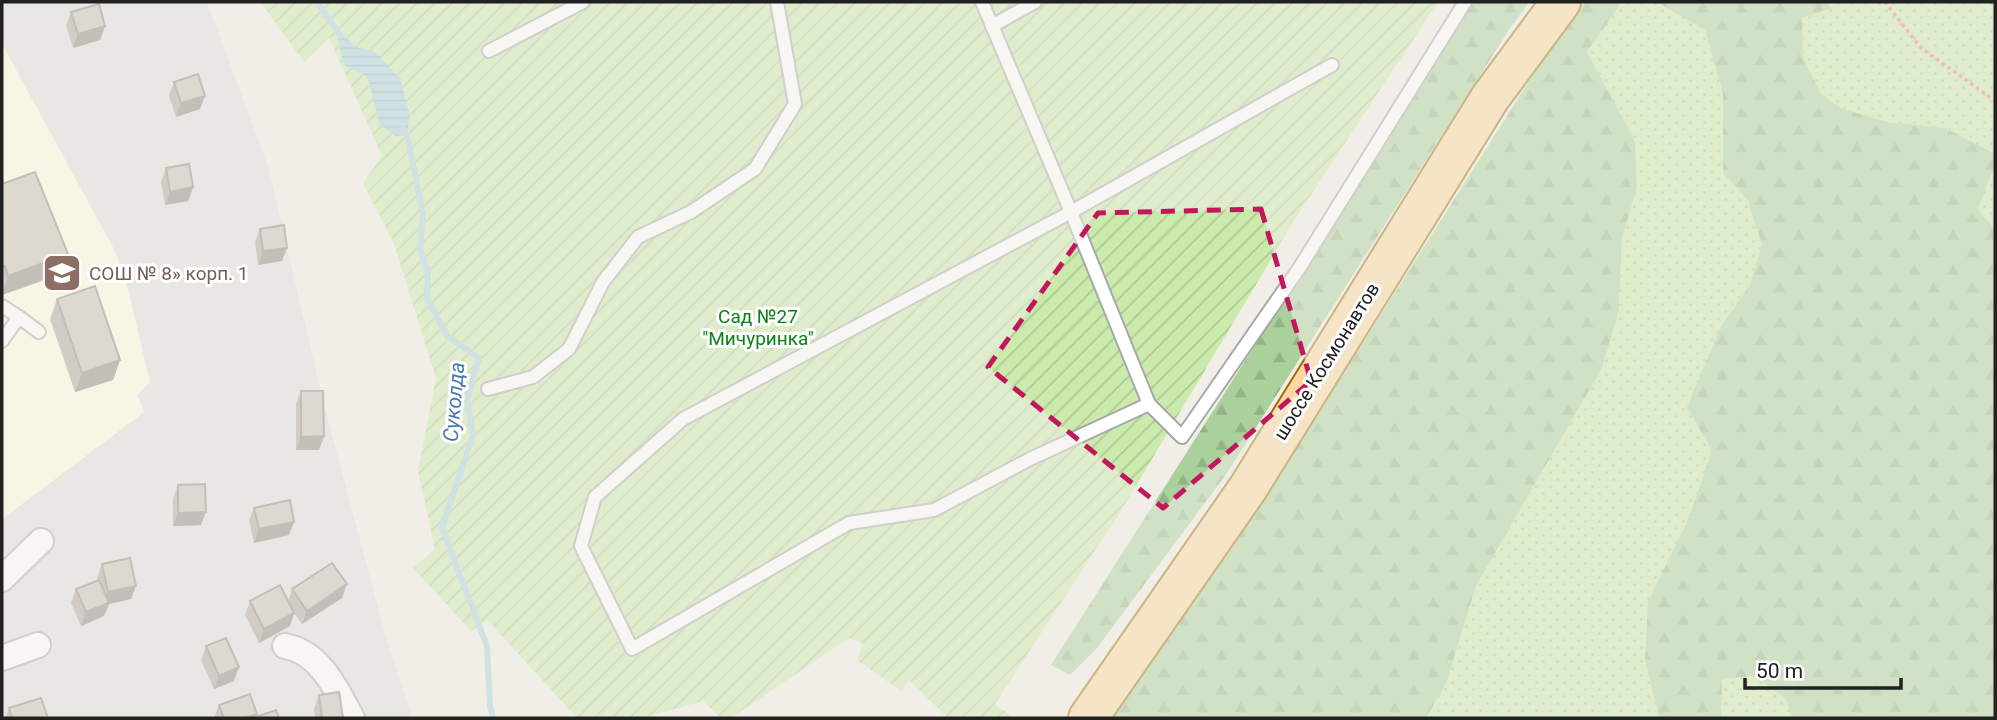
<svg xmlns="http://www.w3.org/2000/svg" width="1997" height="720" font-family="Roboto,sans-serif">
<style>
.residential{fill:#dfdede}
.education{fill:#feffe3}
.grass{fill:url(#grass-dots)}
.forest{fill:url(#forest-firs)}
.garden{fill:url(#garden-furrows)}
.water{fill:url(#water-rules)}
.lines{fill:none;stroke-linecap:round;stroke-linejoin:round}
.stream{stroke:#a8d1df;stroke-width:6}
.service-casing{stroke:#a8a8a8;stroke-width:16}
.minor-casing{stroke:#a8a8a8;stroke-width:28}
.primary-casing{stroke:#9e6d00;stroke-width:42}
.path{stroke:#fc7f6e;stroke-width:3.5;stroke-dasharray:3.5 3.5;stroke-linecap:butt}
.service{stroke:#fff;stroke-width:12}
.minor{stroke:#fff;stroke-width:24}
.primary{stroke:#fdd7a1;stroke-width:38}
.wall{fill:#aaa39d}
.shaded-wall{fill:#8b857f}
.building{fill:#c6beb6;stroke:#8b857f;stroke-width:2}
.marked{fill:none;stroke:#c2185b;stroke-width:5;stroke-dasharray:14 9;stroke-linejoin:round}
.labels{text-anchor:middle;stroke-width:6;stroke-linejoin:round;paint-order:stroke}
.education-label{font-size:19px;fill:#785e54;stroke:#fff;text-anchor:start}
.park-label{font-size:19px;fill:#0a8317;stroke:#fff}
.street-label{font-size:19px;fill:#212121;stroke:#fff}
.water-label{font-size:21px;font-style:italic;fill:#4878ab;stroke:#fff}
</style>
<defs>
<pattern id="grass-dots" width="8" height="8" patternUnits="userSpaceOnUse" patternTransform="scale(1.75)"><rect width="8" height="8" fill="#cbebad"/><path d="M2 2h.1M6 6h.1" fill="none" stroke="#aec995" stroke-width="1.8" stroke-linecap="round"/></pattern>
<pattern id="forest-firs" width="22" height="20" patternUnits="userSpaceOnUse" patternTransform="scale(1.75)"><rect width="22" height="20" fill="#aad19c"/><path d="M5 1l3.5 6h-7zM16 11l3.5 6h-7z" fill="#92b386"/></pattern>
<pattern id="garden-furrows" width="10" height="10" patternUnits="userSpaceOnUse" patternTransform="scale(1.75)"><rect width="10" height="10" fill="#cbebad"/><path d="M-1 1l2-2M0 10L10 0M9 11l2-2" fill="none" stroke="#aec995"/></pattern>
<pattern id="water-rules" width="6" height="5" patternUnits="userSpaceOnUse" patternTransform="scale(1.75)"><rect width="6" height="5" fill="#a8d1df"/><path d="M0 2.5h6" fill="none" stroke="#90b3bf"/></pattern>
</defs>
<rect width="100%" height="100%" fill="#f1eee7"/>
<path class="residential" d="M2,2H207L268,166L322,397L384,630L412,718H2V519L144,412L137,395L116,253L2,44Z"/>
<path class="education" d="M2,44L116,253L129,293L150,382L137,395L144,412L2,519Z"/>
<g class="grass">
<path d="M1622,2H1657L1705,29L1723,94V173L1747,199L1762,245L1750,285L1721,326L1712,451L1688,520L1645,660L1659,718H1426L1446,684L1476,586L1602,368L1619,310L1622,238L1637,188L1635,142L1587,52Z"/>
<path d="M1826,2H1995V154L1946,128L1887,122L1840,108L1820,94L1803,58L1802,18L1830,8Z"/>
<path d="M1995,163V229L1978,210Z"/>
<path d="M1754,676L1785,698L1793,718H1721L1722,679Z"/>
</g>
<g class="forest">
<path d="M1474,2H1529L1509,30L1225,476L1097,648L1070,675L1051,665Z"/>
<path d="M1585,2H1622L1587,52L1635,141L1637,188L1622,238L1619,310L1602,368L1476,586L1446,684L1426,718H1111L1132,677L1262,502L1545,56Z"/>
<path d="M1657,2H1826L1831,8L1802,18L1803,58L1821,94L1840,108L1887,122L1946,128L1995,154V163L1978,210L1995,229V718H1793L1785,698L1754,676L1722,679L1721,718H1659L1645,660L1648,602L1688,520L1712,451L1687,407L1721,326L1750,285L1762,245L1747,199L1723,173V94L1705,30Z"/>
</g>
<path class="garden" d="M260,2H1438L1295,219L1124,506L995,704L1011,716L1009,718H948L909,680L901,691L858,661L862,643L849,638L731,718H721L703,701L643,718H577L487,620L471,631L413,568L435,549L418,471L436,378L394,244L363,183L382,156L329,38L304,62Z"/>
<path class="water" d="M335,28L356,47L375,52L400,78L410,116L407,135L396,136L380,125L367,76L344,65Z"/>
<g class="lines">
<g class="stream">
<path d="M317,2L340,35"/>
<path d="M403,129L407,135L423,214L420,249L428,273L427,298L447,336L479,358L467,400L473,435L442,528L487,646L490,706L493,718"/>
</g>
<g class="service-casing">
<g id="service">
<path d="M982,2L1071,212L1149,404L1182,437L1300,267L1465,2"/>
<path d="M992,26L1035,2"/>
<path d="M489,51L583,2"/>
<path d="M2,306L19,317"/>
<path d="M2,341L19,317L39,332"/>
<path d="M488,389L533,377L569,349L603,282L638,237L691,212L755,169L795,104L777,2"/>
<path d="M1149,404L1030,459L934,510L849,523L632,649L581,546L595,497L683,419L1071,212L1332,65"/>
</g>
</g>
<g class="minor-casing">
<g id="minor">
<path d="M2,579L41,541"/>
<path d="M285,646C320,652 337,690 352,718"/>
<path d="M2,658L38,645"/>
</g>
</g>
<g class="primary-casing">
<path id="primary" d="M1088,718L1248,488L1490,98L1561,2"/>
</g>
<path class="path" d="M1885,2L1920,47L1995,101"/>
<use href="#service" class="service"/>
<use href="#minor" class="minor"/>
<use href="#primary" class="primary"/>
</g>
<g class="wall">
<path d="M71,12L105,26L100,40L73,48L66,26Z"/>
<path d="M174,82L200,109L176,117L169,96Z"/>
<path d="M166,168L193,187L188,201L165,205L161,182Z"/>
<path d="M2,184L68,254L61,274L2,295Z"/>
<path d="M260,229L287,248L282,261L258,265L255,242Z"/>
<path d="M57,299L120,360L113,380L75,392L50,319Z"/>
<path d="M301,391L324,436L319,450H296V404Z"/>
<path d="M178,485L201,525L173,526V499Z"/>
<path d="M254,508L289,535L254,543L249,521Z"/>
<path d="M102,564L136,586L131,599L109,604L104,616L81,626L71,603L76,589L97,580V578Z"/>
<path d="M292,589L342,598L302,624L294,613L290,626L259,643L245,615L250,601H288Z"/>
<path d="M206,646L234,681L214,689L201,660Z"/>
<path d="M319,695L343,718H315L314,709Z"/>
<path d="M219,705L257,714L256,717L279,718H214Z"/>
<path d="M9,708L48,718H5Z"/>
</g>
<g class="shaded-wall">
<path d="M105,26L100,40L73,48L78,34Z"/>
<path d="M205,96L200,109L176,117L181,103Z"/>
<path d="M193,187L188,201L165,205L170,192Z"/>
<path d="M287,248L282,261L258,265L263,251Z"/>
<path d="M68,254L61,274L2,295L8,276Z"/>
<path d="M120,360L113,380L75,392L82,373Z"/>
<path d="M324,436L319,450H296L301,437Z"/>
<path d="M206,512L201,525L173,526L178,513Z"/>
<path d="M294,522L289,535L254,543L259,529Z"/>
<path d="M347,584L342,598L302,624L307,611Z"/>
<path d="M136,586L131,599L109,604L104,616L81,626L86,612L103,605L108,592Z"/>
<path d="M294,613L290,626L259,643L264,629Z"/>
<path d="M239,667L234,681L214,689L219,676Z"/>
</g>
<g class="building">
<path d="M99,4L105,26L78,34L71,12Z"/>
<path d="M198,74L205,96L181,103L174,82Z"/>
<path d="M189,164L193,187L170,192L166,168Z"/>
<path d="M35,172L68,254L8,276L5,266L2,267V184Z"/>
<path d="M284,225L287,248L263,251L260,229Z"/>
<path d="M95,286L120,360L82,373L57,299Z"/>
<path d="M301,391H323L324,436L301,437Z"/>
<path d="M205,484L206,512L178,513V485Z"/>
<path d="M290,500L294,522L259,529L254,508Z"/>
<path d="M130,558L136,586L108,592L102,564Z"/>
<path d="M332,563L347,584L307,611L292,589Z"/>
<path d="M99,580L109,603L86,612L76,589Z"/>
<path d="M280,585L294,613L264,629L250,601Z"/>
<path d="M226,638L239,667L219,676L206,646Z"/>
<path d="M339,692L343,718H322L319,695Z"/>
<path d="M250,694L257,714L245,718H224L219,705Z"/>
<path d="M41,698L48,718H12L9,708Z"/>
<path d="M276,710L279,718H253Z"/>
</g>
<path d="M0 0H1997V720H0ZM1261,209L1311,381L1163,508L988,367L1098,213Z" fill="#f1eee7" fill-opacity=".55" fill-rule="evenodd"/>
<path class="marked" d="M1261,209L1311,381L1163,508L988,367L1098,213Z"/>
<defs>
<g id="school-square" transform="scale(2.0125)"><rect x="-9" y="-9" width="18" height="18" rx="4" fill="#8d6e63" stroke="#fff"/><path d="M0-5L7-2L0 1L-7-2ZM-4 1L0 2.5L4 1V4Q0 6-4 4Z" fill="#fff"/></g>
</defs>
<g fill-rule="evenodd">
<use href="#school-square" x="62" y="273"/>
</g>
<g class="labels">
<g class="education-label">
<text x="89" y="280">СОШ № 8» корп. 1</text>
</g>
<g class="park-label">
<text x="758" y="323">Сад №27<tspan x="758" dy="22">"Мичуринка"</tspan></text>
</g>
<g class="street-label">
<text transform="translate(1326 361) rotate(-58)" y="7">шоссе Космонавтов</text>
</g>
<g class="water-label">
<text transform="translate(454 402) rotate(-85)" y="7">Суколда</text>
</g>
</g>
<rect width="1997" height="720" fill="none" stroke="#212121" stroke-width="7"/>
<path d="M1745 678v10h156v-10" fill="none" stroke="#212121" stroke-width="3.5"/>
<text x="1756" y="678" font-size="21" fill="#212121" stroke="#ffffff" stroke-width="5" paint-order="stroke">50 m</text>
</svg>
